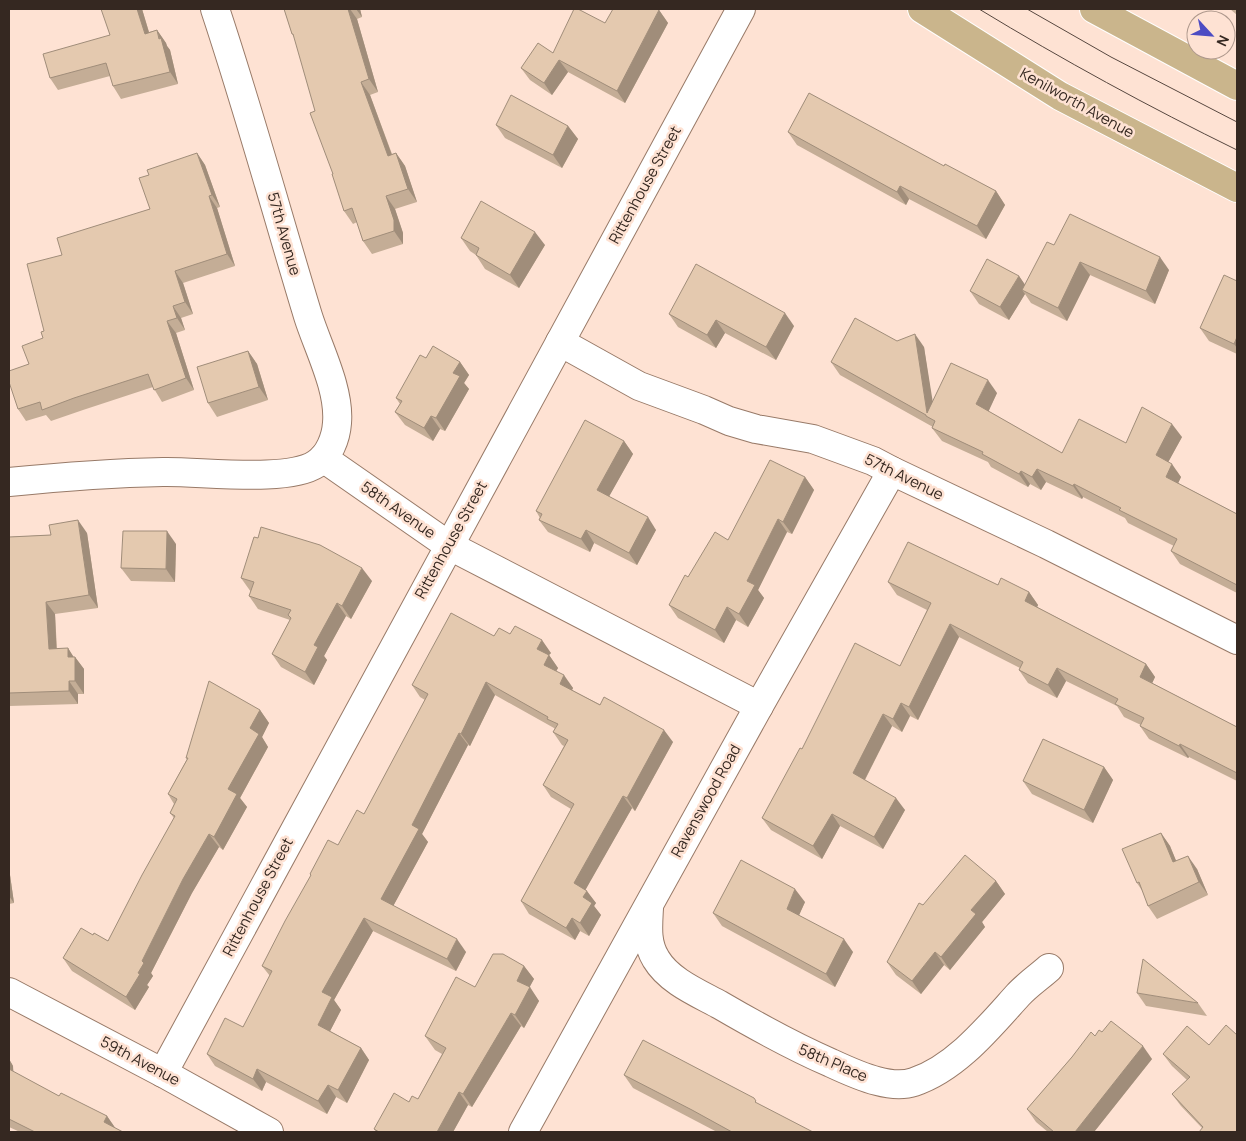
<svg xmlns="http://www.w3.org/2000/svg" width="1246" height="1141" font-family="Manrope,sans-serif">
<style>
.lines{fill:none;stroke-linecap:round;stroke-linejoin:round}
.street-casing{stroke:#987a68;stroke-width:30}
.primary-casing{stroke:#fff;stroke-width:30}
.street{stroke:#fff;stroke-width:28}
.primary{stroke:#cab58c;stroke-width:28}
.tram{stroke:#57473f;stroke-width:1}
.wall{fill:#c4ad96}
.shaded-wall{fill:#a08d7a}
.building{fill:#e4c9af;stroke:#a08d7a}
.labels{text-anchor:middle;stroke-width:5;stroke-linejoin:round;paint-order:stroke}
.street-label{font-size:15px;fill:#352821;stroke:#fee2d3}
</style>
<rect width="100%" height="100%" fill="#fee2d3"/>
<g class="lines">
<g class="street-casing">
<g id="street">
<path d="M560,342L639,386L704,410L729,421L756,429L813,439L873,461L892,471L1046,544L1237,640"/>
<path d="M323,458L448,545L759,706"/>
<path d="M9,482C60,477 112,473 163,472C200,471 287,483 316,464C329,456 336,438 337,423C340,389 318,348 308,316C277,214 249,111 215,9"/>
<path d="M649,908C648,926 646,943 656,959C669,981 698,993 720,1005C756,1026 792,1046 831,1063C846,1070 861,1077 877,1081C888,1084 902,1086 914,1082C956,1068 989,1027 1018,995C1027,985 1039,977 1049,968"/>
<path d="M9,992L163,1073L269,1132"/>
<path d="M163,1073L741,9"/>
<path d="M523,1132L759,706L892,471"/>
</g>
</g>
<g class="primary-casing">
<g id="primary">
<path d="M922,9L1060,96L1237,188"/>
<path d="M1094,9L1237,86"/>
</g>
</g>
<use href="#street" class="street"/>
<use href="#primary" class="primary"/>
<g class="tram">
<path d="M979,9C1063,60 1149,107 1237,150"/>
<path d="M1027,9L1111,57L1237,122"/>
</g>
</g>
<g class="wall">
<path d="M142,9L149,32L157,30L166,43L167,46L170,50L178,84L121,99L113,86L110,76L58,90L50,78L110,35Z"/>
<path d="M284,9H360L362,17L357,19L378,92L370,95L392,154L396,153L405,166L417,202L395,209L403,233V244L372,254L363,241L357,222L353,224L344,211L295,38L292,34Z"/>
<path d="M1230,9H1237V15Z"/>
<path d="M659,10L668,23L625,103L568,72L552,95L530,80L521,68L553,53L605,23Z"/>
<path d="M496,125L568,126L578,139L562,168L505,138Z"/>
<path d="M788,132L944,166L996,191L1005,205L986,239L909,199L906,205L797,145Z"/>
<path d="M197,153L205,165L220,207L217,208L235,266L183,283L193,314L181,318L185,330L176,333L194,390L162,402L153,387L83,410L51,421L46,415L26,421L18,409L29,364L43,338L44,331L62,255L150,209L149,175Z"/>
<path d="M461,238L545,245L519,288L485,269L476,255L470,251Z"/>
<path d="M1054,245L1169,270L1155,304L1090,275L1067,321L1031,303L1025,294L1009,320L979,304L970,291L1019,276L1025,285Z"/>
<path d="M1237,281V354L1209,341L1200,328Z"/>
<path d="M669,314L794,326L776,360L725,333L716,348L678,327Z"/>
<path d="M897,341L924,347L932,402L997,393L988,411L1062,453L1126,443L1182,437L1168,462L1181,477L1178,483L1237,514V593L1180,564L1171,551L1174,546L1128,523L1125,518L1083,497L1082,499L1046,482L1041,490L1030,484L1028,487L991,467L988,462L942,441L932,428L933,427L840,375L831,362Z"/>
<path d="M248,351L257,364L268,400L217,417L208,403Z"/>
<path d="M426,358L460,362L469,375L464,383L469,389L445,431L440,429L433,441L405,425L395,412L400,404L396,398Z"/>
<path d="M624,441L633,454L609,496L656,530L637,565L594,543L590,552L548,532L539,520L540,518L536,511Z"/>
<path d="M805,477L814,490L792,534L787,532L758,590L764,598L748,627L736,620L724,643L678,618L669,605L688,577L728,540Z"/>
<path d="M87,533L98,608L55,614L57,649L68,648L73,657H75L84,669V694H78V704L9,706V537Z"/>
<path d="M176,544L175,582L131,581L121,568Z"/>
<path d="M241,578L372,581L351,619L346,616L324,656L327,660L314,685L281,667L272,654L290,620L258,609L249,596L251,592Z"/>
<path d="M888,582L998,585L1029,592L1038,605L1037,607L1146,664L1155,677L1152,683L1237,727V781L1189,757L1188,758L1149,739L1140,726L1141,725L1124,717L1117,706L1066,681L1057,698L1028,683L1019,670L1020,668L959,637L918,720L910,716L902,732L892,726L865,780L905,810L883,849L840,826L822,859L771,830L762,818L802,749L900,666L927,610L897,595Z"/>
<path d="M510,634L551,653L549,655L558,668L556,671L573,688L572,690L673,742L635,811L632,808L585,890L596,903L594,906L601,915L589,936L580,931L575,940L529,914L521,901L571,809L551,797L543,785L564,746L562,745L553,732L555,729L554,728L495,695L470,746L468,745L422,834L428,842L393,906L466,952L456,971L373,931L334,1000L341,1010L330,1031L361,1048L369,1060L347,1103L336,1097L327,1114L266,1082L262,1091L215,1066L207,1054L243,1027L270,976L262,966L311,876L310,874L338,845L364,814L425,700L420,697L412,685L494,636Z"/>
<path d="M260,710L269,723L262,737L268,747L240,798L247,807L223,850L219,847L192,893L151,973L153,976L147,985L149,987L135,1010L72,971L63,958L93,935L108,941L174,818L170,813L174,804L168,794L187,759L186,758Z"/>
<path d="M1104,767L1113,780L1093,823L1032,794L1023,781Z"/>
<path d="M1161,833L1170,846L1176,861L1197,869L1208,895L1157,919L1148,906L1143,892L1137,883Z"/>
<path d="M9,868L14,903L9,904Z"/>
<path d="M996,881L1005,894L982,922L985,927L950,970L944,965L921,994L896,975L887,962L923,905Z"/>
<path d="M805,902L799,915L853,952L835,987L722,926L713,913Z"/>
<path d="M524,966L534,979L529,987L539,1001L524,1028L521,1026L472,1107L468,1105L453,1132H376L374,1129L409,1102L418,1099L442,1054L435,1050L425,1036L475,987Z"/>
<path d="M1137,993L1198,1003L1207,1016L1146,1006Z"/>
<path d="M1102,1032L1152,1059L1094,1132H1048L1036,1122L1027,1109L1072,1057L1095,1036Z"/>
<path d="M1209,1045L1237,1132L1202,1128L1181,1106L1172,1094L1187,1080L1172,1066L1163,1054Z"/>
<path d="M9,1059L13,1066V1072L59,1096L107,1116L115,1128L123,1132H20L9,1127Z"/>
<path d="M624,1075L813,1132H717L633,1088Z"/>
</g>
<g class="shaded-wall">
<path d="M137,9H142L153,46L145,34Z"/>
<path d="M348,9H350L357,19L378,92L369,79Z"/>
<path d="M356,9H360L362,17Z"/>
<path d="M659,10L668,23L625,103L617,91Z"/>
<path d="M157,30L166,43L167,46L170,50L178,84L170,72Z"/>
<path d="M559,60L568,72L552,95L544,83Z"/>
<path d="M361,82L370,95L397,169L388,156Z"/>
<path d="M568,126L578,139L562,168L553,155Z"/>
<path d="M197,153L205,165L220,207L212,195Z"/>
<path d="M396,153L405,166L417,202L408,189Z"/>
<path d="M900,186L909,199L906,205L897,192Z"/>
<path d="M996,191L1005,205L986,239L977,226Z"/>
<path d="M209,196L217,208L235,266L227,254Z"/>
<path d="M386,196L395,209L403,233V244L394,231Z"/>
<path d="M535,232L545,245L519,288L510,275Z"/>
<path d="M1160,257L1169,270L1155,304L1146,291Z"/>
<path d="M1080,262L1090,275L1067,321L1058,308Z"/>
<path d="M175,271L183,283L193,314L185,302Z"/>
<path d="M1019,276L1028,289L1022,290L1025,294L1009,320L1000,307Z"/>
<path d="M173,306L181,318L185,330L177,318Z"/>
<path d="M785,313L794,326L776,360L766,347Z"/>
<path d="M716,320L725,333L716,348L707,335Z"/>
<path d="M167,321L176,333L194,390L186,378Z"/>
<path d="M915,334L924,347L936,422L927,413Z"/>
<path d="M1237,337V348L1234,344Z"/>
<path d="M248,351L257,364L268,400L259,387Z"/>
<path d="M460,362L469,375L464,383L469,389L445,431L436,418L453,373Z"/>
<path d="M988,380L997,393L986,417L976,404Z"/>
<path d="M431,416L440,429L433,441L424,428Z"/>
<path d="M1172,424L1182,437L1165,468L1156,455Z"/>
<path d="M624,441L633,454L606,502L597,490Z"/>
<path d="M1172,464L1181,477L1175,490L1166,477Z"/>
<path d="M1037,469L1046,482L1041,490L1032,477Z"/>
<path d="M1021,471L1030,484L1028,487L1019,474Z"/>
<path d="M805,477L814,490L792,534L783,522Z"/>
<path d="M1074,484L1083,497L1082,499L1073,486Z"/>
<path d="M648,517L656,530L637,565L629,553Z"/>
<path d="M778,519L787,532L758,590L764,598L748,627L739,614L747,581Z"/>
<path d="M78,520L87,533L98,608L89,595Z"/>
<path d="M586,530L594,543L590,552L581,539Z"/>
<path d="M167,531L176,544L175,582L166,569Z"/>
<path d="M362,568L372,581L351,619L342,606Z"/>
<path d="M1029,592L1038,605L1034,614L1025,601Z"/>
<path d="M46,602L55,614L57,662L49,649Z"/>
<path d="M337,603L346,616L324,656L327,660L314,685L305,672L314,645Z"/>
<path d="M727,607L736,620L724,643L715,630Z"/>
<path d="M950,624L959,637L918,720L909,707Z"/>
<path d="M542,640L551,653L549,655L558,668L553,677L544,665L537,649Z"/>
<path d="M68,648L75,659V657L84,669V694L75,681L68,657Z"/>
<path d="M1146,664L1155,677L1149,690L1140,677Z"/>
<path d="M1057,668L1066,681L1057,698L1048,685Z"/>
<path d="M564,675L573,688L569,696L560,684Z"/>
<path d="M69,681L78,694V704L69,691Z"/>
<path d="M486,682L495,695L470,746L461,734Z"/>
<path d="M901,703L910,716L902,732L893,719Z"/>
<path d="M260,710L269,723L262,737L268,747L240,798L247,807L223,850L214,837L228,789L250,728Z"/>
<path d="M883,714L892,726L862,785L853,773Z"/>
<path d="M664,730L673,742L635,811L627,798Z"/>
<path d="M459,733L468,745L422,834L428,842L390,912L381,899L412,825Z"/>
<path d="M1180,744L1189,757L1188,758L1179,746Z"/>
<path d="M1104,767L1113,780L1093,823L1084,810Z"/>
<path d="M623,796L632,808L582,896L574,883Z"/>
<path d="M896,798L905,810L883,849L874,837Z"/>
<path d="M832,814L840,826L822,859L813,846Z"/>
<path d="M1161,833L1170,846L1182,875L1173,862Z"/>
<path d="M209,834L219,847L192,893L151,973L153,976L147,985L149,987L135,1010L126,997L138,973L142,961L183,879Z"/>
<path d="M1188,856L1197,869L1208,895L1199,882Z"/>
<path d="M9,868L14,903L9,896Z"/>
<path d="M996,881L1005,894L982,922L985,927L950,970L941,957L971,910Z"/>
<path d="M795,889L805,902L796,922L787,909Z"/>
<path d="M587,891L596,903L594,906L601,915L589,936L580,923L583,897Z"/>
<path d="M364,918L373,931L334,1000L341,1010L327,1037L318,1025L322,992Z"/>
<path d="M572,918L580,931L575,940L566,928Z"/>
<path d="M457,939L466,952L456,971L447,959Z"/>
<path d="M844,939L853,952L835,987L826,974Z"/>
<path d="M935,952L944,965L921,994L912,981Z"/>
<path d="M524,966L534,979L526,994L517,981Z"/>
<path d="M530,987L539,1001L524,1028L515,1015Z"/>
<path d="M511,1013L521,1026L472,1107L463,1094Z"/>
<path d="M1143,1046L1152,1059L1094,1132H1075Z"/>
<path d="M361,1048L369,1060L347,1103L338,1090Z"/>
<path d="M9,1059L13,1066L14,1080L9,1073Z"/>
<path d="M257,1069L266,1082L262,1091L253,1079Z"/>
<path d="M328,1085L336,1097L327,1114L318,1101Z"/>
<path d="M459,1092L468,1105L453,1132H437Z"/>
<path d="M107,1116L116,1129L104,1122Z"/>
</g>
<g class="building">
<path d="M101,9H137L145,34L157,30L159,39L161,38L170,72L113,86L106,63L50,78L43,54L110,35Z"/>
<path d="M284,9H348L369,79L361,82L388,156L396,153L408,189L386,196L394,220V231L363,241L352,208L344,211L332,174H333L310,113L315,111L293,34H292Z"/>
<path d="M574,9H578L605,23L613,9H656L659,10L617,91L559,60L544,83L521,68L538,43L553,53Z"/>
<path d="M809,93L944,166L945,164L996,191L977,226L900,186L897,192L788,132Z"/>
<path d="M511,95L568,126L553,155L496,125Z"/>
<path d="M197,153L212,195L209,196L227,254L175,271L185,302L173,306L177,318L167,321L186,378L154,390L148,374L74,398L42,410L40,402L18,409L9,382V371L29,364L22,346L43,338L41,332L44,331L27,264L62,255L57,238L150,209L139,178L149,175L147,170Z"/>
<path d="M481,201L535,232L510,275L476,255L479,248L461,238Z"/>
<path d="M1070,214L1160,257L1146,291L1080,262L1058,308L1022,290L1047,242L1054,245Z"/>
<path d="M987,259L1019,276L1000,307L970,291Z"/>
<path d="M696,264L785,313L766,347L716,320L707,335L669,314Z"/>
<path d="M1224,275L1237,281V337L1234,344L1200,328Z"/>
<path d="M855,318L897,341L915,334L927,413L951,363L988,380L976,404L1062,453L1079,419L1126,443L1142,407L1172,424L1156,455L1172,464L1166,477L1237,514V585L1171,551L1177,539L1119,510L1121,508L1074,484L1073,486L1037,469L1032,477L1021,471L1019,474L982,454L983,452L932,428L935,421L926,416V415L831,362Z"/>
<path d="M433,346L460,362L453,373L460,376L436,418L431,416L424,428L395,412L402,401L396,398L420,355L426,358Z"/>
<path d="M248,351L259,387L208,403L197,367Z"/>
<path d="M585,420L624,441L597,490L648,517L629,553L586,530L581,539L539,520L542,514L536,511Z"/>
<path d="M770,460L805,477L783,522L778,519L747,581L755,585L739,614L727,607L715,630L669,605L685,575L688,577L715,532L728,540Z"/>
<path d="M78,520L89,595L46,602L49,649L68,648V657H75V681H69V691L9,693V537L51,535L49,525Z"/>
<path d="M261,527L320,545L362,568L342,606L337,603L314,645L318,647L305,672L272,654L291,618L288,615L291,610L249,596L254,582L241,578L254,537L258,538Z"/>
<path d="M123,531H167L166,569L121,568Z"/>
<path d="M908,542L998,585L1001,578L1029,592L1025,601L1146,664L1140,677L1237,727V773L1180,744L1179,746L1140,726L1144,718L1115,704L1118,699L1057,668L1048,685L1019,670L1023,662L950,624L909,707L901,703L893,719L883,714L853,773L896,798L874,837L832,814L813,846L762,818L800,748L802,749L855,643L900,666L931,603L888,582Z"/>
<path d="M451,613L494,636L499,628L510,634L515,626L542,640L537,649L549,655L544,665L564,675L560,684L600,705L604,697L664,730L627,798L623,796L574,883L587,891L583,897L592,903L580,923L572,918L566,928L521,901L574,804L543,785L568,740L553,732L558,724L547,719L548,717L486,682L461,734L459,733L412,825L419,829L381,899L457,939L447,959L364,918L322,992L332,997L318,1025L361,1048L338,1090L328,1085L318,1101L257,1069L253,1079L207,1054L225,1018L243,1027L272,971L262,966L285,921L311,875L310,874L328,840L338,845L357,810L364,814L428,694L412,685Z"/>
<path d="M209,681L260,710L250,728L259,734L228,789L237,794L214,837L209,834L183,879L142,961L144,963L138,973L140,974L126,997L63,958L81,928L93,935L94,933L108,941L142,875L175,816L170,813L177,799L168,794L188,758H186Z"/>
<path d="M1043,739L1104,767L1084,810L1023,781Z"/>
<path d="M1161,833L1173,862L1188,856L1199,882L1148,906L1139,882L1137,883L1122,849Z"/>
<path d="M965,855L996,881L971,910L976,914L941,957L935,952L912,981L887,962L919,903L923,905Z"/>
<path d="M741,860L795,889L787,909L844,939L826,974L713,913Z"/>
<path d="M493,954H503L524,966L517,981L530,987L515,1015L511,1013L463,1094L459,1092L437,1132H379L374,1129L394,1093L409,1102L412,1096L418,1099L446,1048L425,1036L456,977L475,987Z"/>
<path d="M1143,959L1198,1003L1137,993Z"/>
<path d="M1111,1021L1143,1046L1075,1132H1054L1027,1109L1072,1057L1091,1032L1095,1036L1099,1030L1102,1032Z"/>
<path d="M1226,1025L1237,1035V1132H1199L1203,1127L1172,1094L1190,1077L1163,1054L1187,1026L1209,1045Z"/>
<path d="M643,1040L754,1098L756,1101L755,1102L813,1132H732L692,1110L624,1075Z"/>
<path d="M9,1069L59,1096L61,1093L107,1116L104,1122L123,1132H35L9,1119Z"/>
</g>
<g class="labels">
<g class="street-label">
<text transform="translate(1077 103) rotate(29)" y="5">Kenilworth Avenue</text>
<text transform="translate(645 185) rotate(-61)" y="5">Rittenhouse Street</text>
<text transform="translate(284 234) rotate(74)" y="5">57th Avenue</text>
<text transform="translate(904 477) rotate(26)" y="5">57th Avenue</text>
<text transform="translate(398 510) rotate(35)" y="5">58th Avenue</text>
<text transform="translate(451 540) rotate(-61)" y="5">Rittenhouse Street</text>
<text transform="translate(706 801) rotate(-61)" y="5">Ravenswood Road</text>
<text transform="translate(258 897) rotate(-62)" y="5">Rittenhouse Street</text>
<text transform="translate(140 1061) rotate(28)" y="5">59th Avenue</text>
<text transform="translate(833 1063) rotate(23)" y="5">58th Place</text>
</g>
</g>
<rect width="1246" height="1141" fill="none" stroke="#352821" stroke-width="20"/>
<g transform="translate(1211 35) rotate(116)"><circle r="24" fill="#fee2d3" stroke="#ae988c"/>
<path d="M0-4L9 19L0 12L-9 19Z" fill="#4d4cc3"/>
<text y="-8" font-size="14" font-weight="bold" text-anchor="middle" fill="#352821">N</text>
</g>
</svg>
